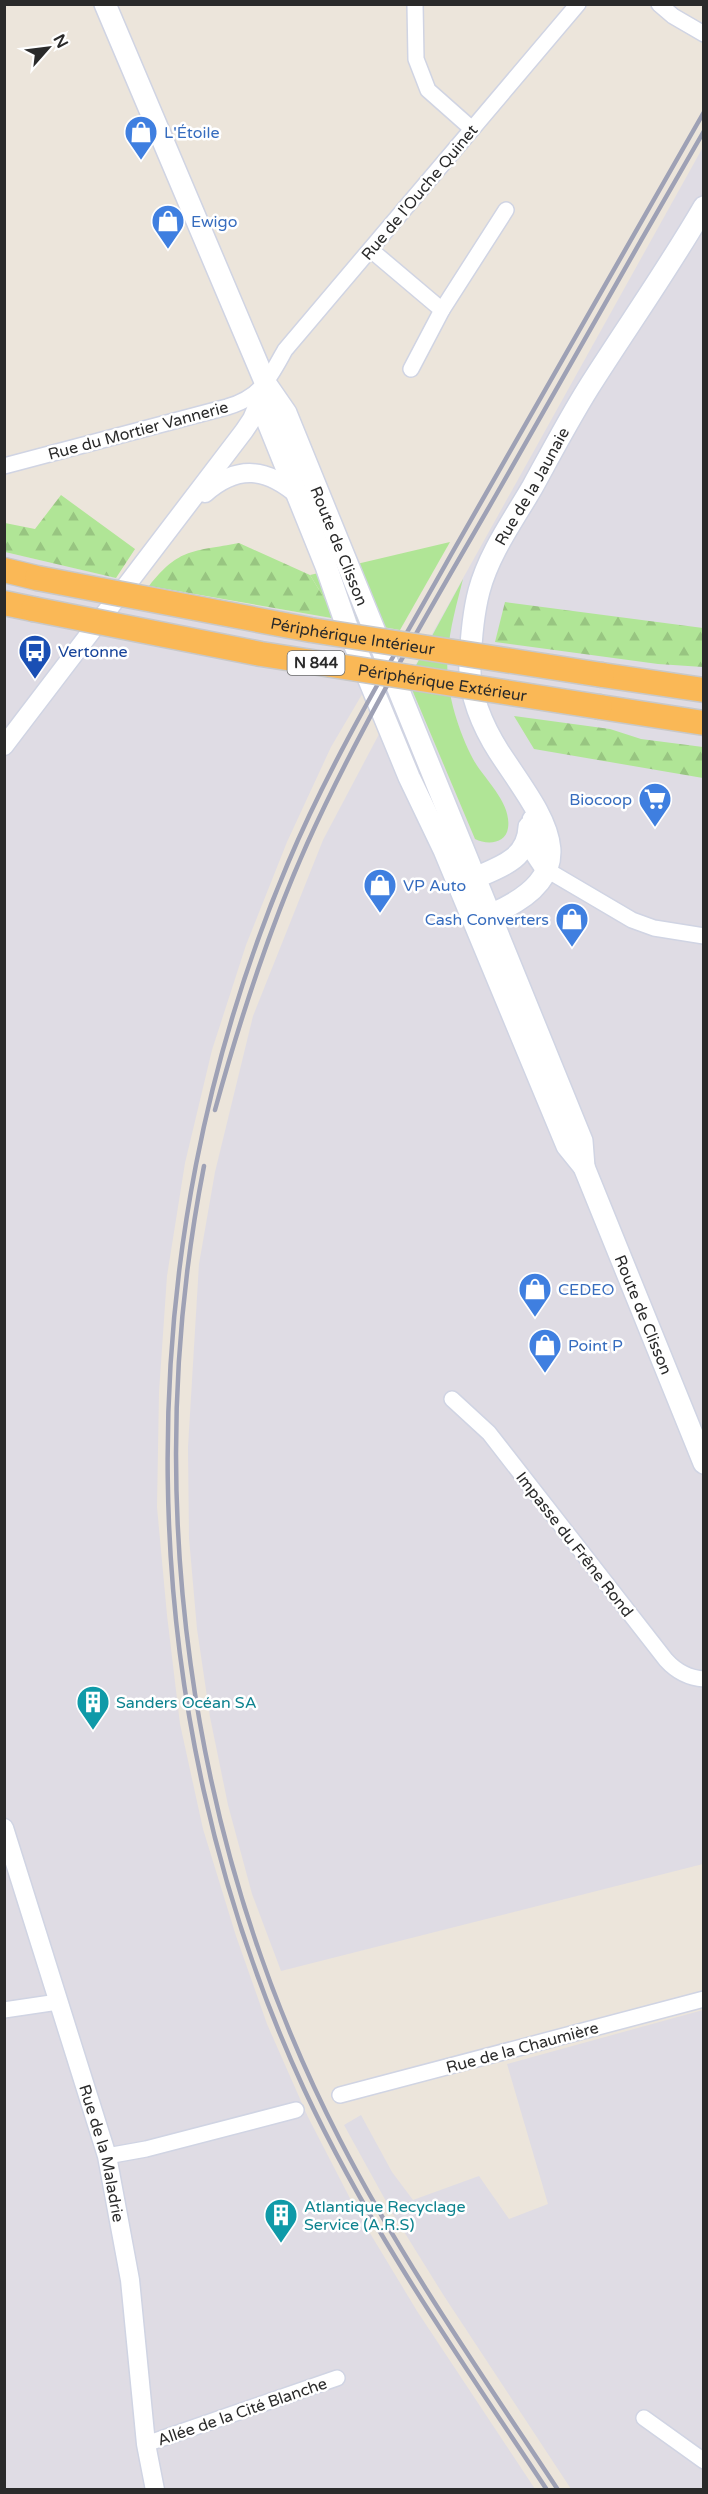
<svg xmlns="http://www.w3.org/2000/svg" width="708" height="2494" font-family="'Varela Round',sans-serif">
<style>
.industrial{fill:#dfdce4}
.grass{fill:#b0e596}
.forest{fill:url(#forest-firs)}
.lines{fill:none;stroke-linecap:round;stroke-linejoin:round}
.minor-casing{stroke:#d0d4e3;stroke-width:18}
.tertiary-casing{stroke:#d0d4e3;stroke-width:21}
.secondary-casing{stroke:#d0d4e3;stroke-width:24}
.trunk-casing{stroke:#c8c8c8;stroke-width:27}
.minor{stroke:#fff;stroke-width:15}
.tertiary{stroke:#fff;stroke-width:18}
.secondary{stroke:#fff;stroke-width:21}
.trunk{stroke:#fab856;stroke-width:24}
.rail{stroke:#9ea1b5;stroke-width:4.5}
.trunk-bridge-casing{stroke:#c8c8c8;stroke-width:27;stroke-linecap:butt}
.trunk-bridge{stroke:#fab856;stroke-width:24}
.labels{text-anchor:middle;stroke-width:5;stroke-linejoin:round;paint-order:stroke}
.shield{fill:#fff;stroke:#6a6a6a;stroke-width:1.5}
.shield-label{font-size:15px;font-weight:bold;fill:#2a2a2a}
.shop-label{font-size:16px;fill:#366cbe;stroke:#fff;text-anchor:start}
.street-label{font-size:16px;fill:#2a2a2a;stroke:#fff}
.transit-label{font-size:16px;fill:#164399;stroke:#fff;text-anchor:start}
.culture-label{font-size:16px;fill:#0d838f;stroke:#fff;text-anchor:start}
</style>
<defs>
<pattern id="forest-firs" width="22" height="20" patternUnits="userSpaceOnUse" patternTransform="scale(1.5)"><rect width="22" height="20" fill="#b0e596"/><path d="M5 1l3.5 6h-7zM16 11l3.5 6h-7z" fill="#98c581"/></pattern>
</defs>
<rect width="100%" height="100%" fill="#ece5db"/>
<g class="industrial">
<path d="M703,147V1864L281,1971L252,1894L228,1805L210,1717L197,1629L189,1538L188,1447L199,1264L215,1172L253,1016L323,840L432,634Z"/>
<path d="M5,552L168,590L400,630L331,747L287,842L246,945L212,1050L185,1163L167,1276L159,1392L157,1507L167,1615L180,1724L203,1829L236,1936L267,2024L308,2117L356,2210L417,2311L535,2489L5,2490Z"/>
<path d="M703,2010V2489H571L444,2296L393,2214L344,2125L361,2115L392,2172L413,2200L479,2176L509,2219L548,2204L507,2064Z"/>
</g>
<g class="grass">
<path d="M450,542L400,630L337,619L310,575Z"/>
<path d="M463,579C457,603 450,627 448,652C444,686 457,728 473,759C484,779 512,803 508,828C506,844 487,845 475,839L408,680Z"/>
</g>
<g class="forest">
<path d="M61,495L135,549L116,578L5,552V523L35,529Z"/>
<path d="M239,543L310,575L337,619L149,586C180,547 193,552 239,543Z"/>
<path d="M505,602L703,628V667L658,664L495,642Z"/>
<path d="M514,716L610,729L641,739L703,747V778L534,749Z"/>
</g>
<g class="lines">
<g class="minor-casing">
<g id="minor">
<path d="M415,4L416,59L428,90L472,129"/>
<path d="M659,4L673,16L704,34"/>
<path d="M371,250L442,310L411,369"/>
<path d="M442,310L506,210"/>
<path d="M4,466L227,407C261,397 269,379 285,350L578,4"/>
<path d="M547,870L632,920L654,928L704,936"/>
<path d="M452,1399L489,1433L666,1660C676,1671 688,1678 704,1679"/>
<path d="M4,2010L58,2002"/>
<path d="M340,2095L704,1999"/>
<path d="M107,2156L146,2149L296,2110"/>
<path d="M644,2418L704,2461"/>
<path d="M146,2444L337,2378"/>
</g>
</g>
<g class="tertiary-casing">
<g id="tertiary">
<path d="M205,493C238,464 267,468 299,496"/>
<path d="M4,746L244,431L252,419L266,386"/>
<path id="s1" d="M4,1828L107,2156L130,2280L146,2444L155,2490"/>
</g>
</g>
<g class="secondary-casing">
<g id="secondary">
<path id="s2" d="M105,4L266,384L286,413C383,656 485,897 582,1141L584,1167"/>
<path id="s3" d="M266,384L267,420L326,566L346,624L409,777L444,850L567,1146L584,1167L704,1463"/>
<path d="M533,820L539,833L533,849L547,870"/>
<path d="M477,877C501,867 528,858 529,827"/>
<path id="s4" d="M492,914C592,871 541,816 499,752C483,727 468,693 470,663C471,639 473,614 479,591C489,553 514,519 533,486C551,453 569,419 589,387C627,327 668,269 704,207"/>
</g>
</g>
<g class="trunk-casing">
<g id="trunk">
<path d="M4,570L37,578"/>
<path d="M4,603L33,609"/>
<path d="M602,675L704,690"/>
<path d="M600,707L704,723"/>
</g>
</g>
<use href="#minor" class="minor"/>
<use href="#tertiary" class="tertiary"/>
<use href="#secondary" class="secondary"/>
<use href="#trunk" class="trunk"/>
<g class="rail">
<path d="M215,1110C240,1019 268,931 307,844C361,724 430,610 496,495C565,374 634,252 704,131"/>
<path d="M204,1166C140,1493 187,1843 340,2140C403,2262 482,2375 558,2490"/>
<path d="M547,2490C461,2360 370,2231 304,2089C127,1705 123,1252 288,863C333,756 395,655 452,553C536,406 620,259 704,112"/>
</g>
<g class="trunk-bridge-casing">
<g id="trunk-bridge">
<path id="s5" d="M37,578L311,630L602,675"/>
<path id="s6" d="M33,609L261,654L600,707"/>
</g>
</g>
<use href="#trunk-bridge" class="trunk-bridge"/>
</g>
<defs>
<g id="shop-pin" transform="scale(1.725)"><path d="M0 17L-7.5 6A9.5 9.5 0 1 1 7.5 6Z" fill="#3f7fe0" stroke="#fff"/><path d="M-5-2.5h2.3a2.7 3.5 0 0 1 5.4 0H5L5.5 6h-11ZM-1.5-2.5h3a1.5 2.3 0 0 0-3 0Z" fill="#fff"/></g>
<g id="bus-pin" transform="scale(1.725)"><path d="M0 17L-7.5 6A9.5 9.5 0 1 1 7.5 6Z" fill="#1a4fb4" stroke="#fff"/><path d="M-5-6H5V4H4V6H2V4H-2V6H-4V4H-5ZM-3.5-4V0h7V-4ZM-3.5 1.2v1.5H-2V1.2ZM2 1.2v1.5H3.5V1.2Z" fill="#fff"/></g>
<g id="supermarket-pin" transform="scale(1.725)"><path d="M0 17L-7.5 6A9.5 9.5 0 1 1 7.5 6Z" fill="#3f7fe0" stroke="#fff"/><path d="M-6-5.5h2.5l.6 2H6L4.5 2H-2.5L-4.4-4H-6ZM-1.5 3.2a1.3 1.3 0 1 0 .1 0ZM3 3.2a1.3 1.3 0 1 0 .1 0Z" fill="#fff"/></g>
<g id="building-pin" transform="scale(1.725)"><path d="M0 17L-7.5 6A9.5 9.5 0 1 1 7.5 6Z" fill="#0f9aa8" stroke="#fff"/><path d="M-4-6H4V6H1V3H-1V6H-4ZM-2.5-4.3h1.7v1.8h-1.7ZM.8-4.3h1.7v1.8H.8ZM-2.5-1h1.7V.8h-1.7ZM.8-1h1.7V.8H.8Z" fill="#fff"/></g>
</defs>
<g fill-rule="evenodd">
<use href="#shop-pin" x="141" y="132"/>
<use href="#shop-pin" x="168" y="221"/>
<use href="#bus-pin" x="35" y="651"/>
<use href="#supermarket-pin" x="655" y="799"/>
<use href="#shop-pin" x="380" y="885"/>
<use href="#shop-pin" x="572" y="919"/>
<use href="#shop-pin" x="535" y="1289"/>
<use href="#shop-pin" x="545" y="1345"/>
<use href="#building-pin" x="93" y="1702"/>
<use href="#building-pin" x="281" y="2215"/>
</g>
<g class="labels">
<rect class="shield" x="287.5" y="651" width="57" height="24" rx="4.5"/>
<g class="shield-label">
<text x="316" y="668">N 844</text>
</g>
<g class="shop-label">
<text x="164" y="138">L'Étoile</text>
<text x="191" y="227">Ewigo</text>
<text x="632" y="805" text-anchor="end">Biocoop</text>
<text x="403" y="891">VP Auto</text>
<text x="549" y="925" text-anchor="end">Cash Converters</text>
<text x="558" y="1295">CEDEO</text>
<text x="568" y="1351">Point P</text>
</g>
<g class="street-label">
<text transform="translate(419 192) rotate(-50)" y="6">Rue de l'Ouche Quinet</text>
<text transform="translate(138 430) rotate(-15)" y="6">Rue du Mortier Vannerie</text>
<text dy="6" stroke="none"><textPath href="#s4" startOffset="489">Rue de la Jaunaie</textPath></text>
<text dy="6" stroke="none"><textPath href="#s2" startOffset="591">Route de Clisson</textPath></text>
<text dy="6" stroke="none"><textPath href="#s5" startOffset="321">Périphérique Intérieur</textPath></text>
<text dy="6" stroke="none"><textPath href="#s6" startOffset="416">Périphérique Extérieur</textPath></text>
<text dy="6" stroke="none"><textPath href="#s3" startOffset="1008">Route de Clisson</textPath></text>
<text transform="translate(575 1544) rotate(52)" y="6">Impasse du Frêne Rond</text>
<text transform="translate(522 2047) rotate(-15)" y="6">Rue de la Chaumière</text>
<text dy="6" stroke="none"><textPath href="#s1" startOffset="340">Rue de la Maladrie</textPath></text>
<text transform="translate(242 2411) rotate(-19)" y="6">Allée de la Cité Blanche</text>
</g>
<g class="transit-label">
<text x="58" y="657">Vertonne</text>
</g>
<g class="culture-label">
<text x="116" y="1708">Sanders Océan SA</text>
<text x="304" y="2212">Atlantique Recyclage<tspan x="304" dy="18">Service (A.R.S)</tspan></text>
</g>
</g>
<rect width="708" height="2494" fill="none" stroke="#2a2a2a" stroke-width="12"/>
<g transform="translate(48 48) rotate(62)" stroke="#ffffff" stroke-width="4.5" paint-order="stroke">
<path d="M0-4.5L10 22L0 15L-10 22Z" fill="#2a2a2a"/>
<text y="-9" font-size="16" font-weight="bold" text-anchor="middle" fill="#2a2a2a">N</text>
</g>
</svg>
